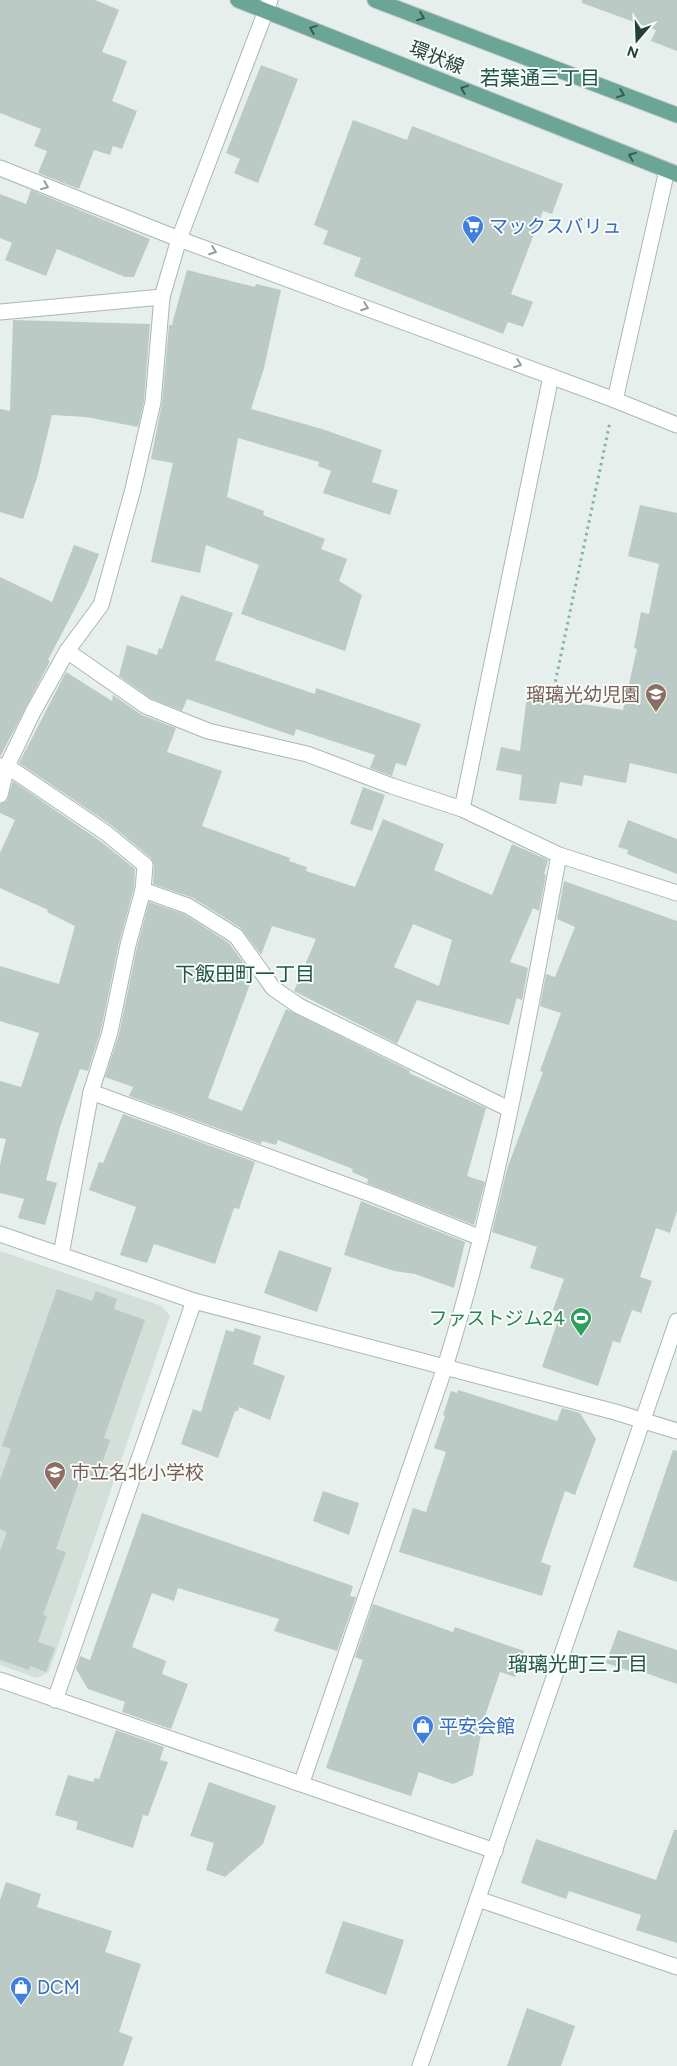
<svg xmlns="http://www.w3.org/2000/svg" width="677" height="2066" font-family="Figtree,'Noto Sans JP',sans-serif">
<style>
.built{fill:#d4dfda}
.building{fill:#bbcac4;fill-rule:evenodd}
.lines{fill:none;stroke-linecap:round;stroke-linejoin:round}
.street-casing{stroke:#a8b8b2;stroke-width:17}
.secondary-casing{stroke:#a4bbb3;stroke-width:17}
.primary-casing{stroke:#c2cac8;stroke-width:17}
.path{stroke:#86b3a5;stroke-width:3;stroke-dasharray:2.5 4;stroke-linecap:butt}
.street{stroke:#fff;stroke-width:15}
.secondary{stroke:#fff;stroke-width:15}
.primary{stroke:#6aa596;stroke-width:15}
.oneway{stroke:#365b51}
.oneway2{stroke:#92a09c}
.labels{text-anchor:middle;stroke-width:4;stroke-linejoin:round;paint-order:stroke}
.street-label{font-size:19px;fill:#24423a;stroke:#f7fbf9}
.shop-label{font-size:19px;fill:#366cbe;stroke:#f7fbf9;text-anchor:start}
.education-label{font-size:19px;fill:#785e54;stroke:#f7fbf9;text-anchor:end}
.leisure-label{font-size:19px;fill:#27864d;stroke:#f7fbf9;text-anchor:end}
.neighbourhood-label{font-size:20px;fill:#1f5548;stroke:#f7fbf9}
</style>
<rect width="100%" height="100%" fill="#e6efeb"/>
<path class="built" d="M0,1251L162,1306L170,1316L49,1672L37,1678L0,1665Z"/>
<g class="building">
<path d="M0,0H95L119,10L102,52L127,61L112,101L137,111L122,149L113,146L110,155L94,150L79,189L38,173L47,151L34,146L41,129L0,113Z"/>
<path d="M582,0H677V51L651,41L656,30L582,3Z"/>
<path d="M261,65L298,79L258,183L234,173L240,159L226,153Z"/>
<path d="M353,120L407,140L412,126L563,184L552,214L543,211L511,294L533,302L523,327L508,322L503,334L354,276L361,258L323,244L328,231L314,225Z"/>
<path d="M31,190L150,239L134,277H125L57,249L46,276L5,260L12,243L0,238V194L26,204Z"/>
<path d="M187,270L255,287L256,284L281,290L264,368L251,409L322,429L382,450L372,482L398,490L390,515L323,493L331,471L318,466L319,462L238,438L227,497L264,511L263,515L325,539L321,549L347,559L339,581L362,595L345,651L241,614L259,565L206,545L200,573L151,562L173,463L151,459L162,403L169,325H174L172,324Z"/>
<path d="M13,320L150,324L144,401L138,427L86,417L52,415L37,478L23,519L0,512V409L10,411Z"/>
<path d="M640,505L677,513V774L630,763L626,783L584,775L582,786L560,782L556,804L519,800L522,775L496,770L501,747L520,751L527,696L623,710L637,649L634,648L641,612L649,614L659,564L628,556Z"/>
<path d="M74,545L99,554L86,587L48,660L50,661L0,757V577L52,602Z"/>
<path d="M181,595L233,613L215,660L315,694L316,688L421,724L406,766L396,763L392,776L370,768L375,755L296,729L294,736L187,699L182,711L150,698L119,676L127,645L157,655L159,648L162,649Z"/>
<path d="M66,672L112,701L113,695L142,715L176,728L167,752L222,771L202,826L290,858L289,861L307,867L306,871L355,887L383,819L444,844L434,870L492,895L512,844L548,860L544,874L546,875L539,911L533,908L510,962L528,968L522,1000L517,998L509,1025L417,1000L397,1044L294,991L316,939L272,926L261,955L241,928L193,898L153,884L154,865L151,858L111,825L19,763ZM413,924L452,940L439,986L394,967Z"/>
<path d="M13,781L100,841L135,869L134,888L119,943L101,1030L88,1071L80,1069L60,1127L46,1180L57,1183L45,1225L18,1218L24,1199L0,1193V1165L6,1139L0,1138V1081L21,1087L39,1033L0,1021V966L59,984L75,926L47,912L48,910L0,888V853L15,820L0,813V804L7,801Z"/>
<path d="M363,787L385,795L372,831L350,824Z"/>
<path d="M628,820L677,839V874L627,854L628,850L618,847Z"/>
<path d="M564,881L677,921V1211L670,1233L656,1228L640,1277L652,1281L641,1313L632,1310L620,1343L613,1341L598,1386L542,1367L561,1312L553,1310L564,1279L530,1268L537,1247L492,1232L507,1169L543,1072L540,1071L561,1013L540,1006L546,974L555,977L575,927L557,919Z"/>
<path d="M149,902L184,914L229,943L253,976L208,1098L242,1111L286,1009L410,1071L409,1073L486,1108L467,1176L485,1182L474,1225L367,1183L368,1179L352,1172L353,1169L278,1140L276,1145L262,1141L261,1144L129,1096L133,1087L105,1077L119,1034L137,947Z"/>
<path d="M123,1114L255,1162L239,1209L234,1208L215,1264L154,1244L147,1263L120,1255L136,1207L89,1190L99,1162L103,1163Z"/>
<path d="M361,1201L465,1242L454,1288L415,1274L394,1271L344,1255Z"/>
<path d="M279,1250L332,1268L317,1312L264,1293Z"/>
<path d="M57,1289L92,1301L96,1291L117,1299L114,1309L145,1320L104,1438L110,1440L97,1478L82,1473L56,1549L66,1552L43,1615L47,1616L38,1642L55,1648L46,1672L30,1666L29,1670L0,1660V1551L7,1532L0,1529V1480L11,1449L2,1446Z"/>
<path d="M235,1328L261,1336L253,1364L285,1376L270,1420L239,1407L238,1411H235L218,1458L181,1444L193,1409L201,1412L226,1330L233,1332Z"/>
<path d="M458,1390L557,1421L562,1408L580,1413L596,1439L575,1495L565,1491L541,1562L551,1566L542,1596L399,1552L413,1508L426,1512L446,1452L434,1448L445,1416L443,1415L451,1391L457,1393Z"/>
<path d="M673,1450L677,1451V1582L633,1567Z"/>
<path d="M323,1491L359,1503L349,1535L313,1521Z"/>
<path d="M142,1513L353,1586L350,1596L356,1597L337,1651L274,1631L279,1619L178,1588L174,1601L152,1593L132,1647L166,1661L162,1674L188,1684L171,1729L122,1712L125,1702L88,1689L76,1669L80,1656L90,1660Z"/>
<path d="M373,1604L453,1632L455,1627L524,1651L515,1677L500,1672L484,1719L473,1775L453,1784L419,1772L411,1796L326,1768L363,1660L355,1657Z"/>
<path d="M618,1630L677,1650V1684L640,1671L639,1674L606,1663Z"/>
<path d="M116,1730L164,1747L160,1760L168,1762L148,1816L143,1815L133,1848L76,1829L78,1822L55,1815L68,1775L93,1782L95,1778L99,1779Z"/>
<path d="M209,1782L276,1806L263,1844L225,1877L206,1870L214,1843L190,1836Z"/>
<path d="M674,1830H677V1943L636,1930L641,1915L569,1891L566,1899L521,1883L536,1839L656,1880Z"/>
<path d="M6,1882L41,1894L37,1907L112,1931L105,1952L141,1964L119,2032L133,2037L123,2066H0V1900Z"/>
<path d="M343,1921L404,1940L386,1995L325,1973Z"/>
<path d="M527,2008L575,2026L561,2066H507Z"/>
</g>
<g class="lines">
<g class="street-casing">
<g id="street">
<path d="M0,168L179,239L615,400L677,425"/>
<path d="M0,312L162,297L179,239L270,0"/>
<path d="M615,400L667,170"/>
<path d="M67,651L146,706L208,731L307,754L392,786L462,809L559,855L677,893"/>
<path d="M0,766H7L106,833L145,865L143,890L128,945L110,1032L91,1092L61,1255"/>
<path d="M0,795L7,766L33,712L67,651L101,605L133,489L153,402L162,297"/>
<path d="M462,809L551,376"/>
<path d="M143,890L188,906L236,936L273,988L299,1006L509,1109"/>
<path d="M91,1092L376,1196L481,1238"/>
<path d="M0,1234L194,1301L615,1412L677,1431"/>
<path d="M0,1680L495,1851"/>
<path d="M55,1700L194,1301"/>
<path d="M302,1782L445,1367C497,1200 527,1026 559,855"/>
<path d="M478,1899L677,1967"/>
</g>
</g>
<g class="secondary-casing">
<path id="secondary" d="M420,2066L677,1321"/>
</g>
<g class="primary-casing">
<g id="primary">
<path d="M238,0L677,174"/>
<path d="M375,0L677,115"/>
</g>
</g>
<path class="path" d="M554,688L610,422"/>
<use href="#street" class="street"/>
<use href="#secondary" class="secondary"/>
<use href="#primary" class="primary"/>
</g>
<defs><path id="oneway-chevron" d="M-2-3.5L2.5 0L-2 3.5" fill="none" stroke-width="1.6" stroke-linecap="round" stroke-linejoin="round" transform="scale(1.25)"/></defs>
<g class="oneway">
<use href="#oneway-chevron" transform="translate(421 17) rotate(21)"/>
<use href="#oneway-chevron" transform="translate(313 29) rotate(-158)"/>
<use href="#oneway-chevron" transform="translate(464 89) rotate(-158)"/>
<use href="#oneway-chevron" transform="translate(621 94) rotate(21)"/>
<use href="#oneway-chevron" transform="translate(632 156) rotate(-158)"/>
</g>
<g class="oneway2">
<use href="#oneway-chevron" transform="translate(45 186) rotate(22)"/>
<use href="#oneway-chevron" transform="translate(213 251) rotate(20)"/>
<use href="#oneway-chevron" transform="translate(365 307) rotate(20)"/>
<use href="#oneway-chevron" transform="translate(518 364) rotate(20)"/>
</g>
<defs>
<g id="supermarket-pin" transform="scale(1.125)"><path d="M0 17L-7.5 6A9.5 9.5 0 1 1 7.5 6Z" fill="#3f7fe0" stroke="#f7fbf9"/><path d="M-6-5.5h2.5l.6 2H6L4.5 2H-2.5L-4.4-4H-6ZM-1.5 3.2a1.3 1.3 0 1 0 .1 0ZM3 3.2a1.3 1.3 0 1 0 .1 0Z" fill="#fff"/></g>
<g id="school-pin" transform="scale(1.125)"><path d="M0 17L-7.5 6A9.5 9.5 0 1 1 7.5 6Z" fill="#8d6e63" stroke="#f7fbf9"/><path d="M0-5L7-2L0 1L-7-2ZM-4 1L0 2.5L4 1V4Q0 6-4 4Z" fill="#fff"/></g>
<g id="stadium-pin" transform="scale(1.125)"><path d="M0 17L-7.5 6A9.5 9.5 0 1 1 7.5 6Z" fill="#2e9e5b" stroke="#f7fbf9"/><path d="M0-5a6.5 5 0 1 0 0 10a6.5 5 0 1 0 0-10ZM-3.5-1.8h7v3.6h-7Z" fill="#fff"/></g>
<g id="shop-pin" transform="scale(1.125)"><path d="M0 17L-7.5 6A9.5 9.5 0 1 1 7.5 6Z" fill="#3f7fe0" stroke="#f7fbf9"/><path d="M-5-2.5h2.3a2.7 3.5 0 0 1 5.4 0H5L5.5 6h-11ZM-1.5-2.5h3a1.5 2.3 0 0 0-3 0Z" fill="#fff"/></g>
</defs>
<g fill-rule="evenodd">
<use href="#supermarket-pin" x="473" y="226"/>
<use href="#school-pin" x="656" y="694"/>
<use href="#stadium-pin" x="581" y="1318"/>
<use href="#school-pin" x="55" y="1472"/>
<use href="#shop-pin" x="423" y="1726"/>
<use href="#shop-pin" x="21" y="1987"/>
</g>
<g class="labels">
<g class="street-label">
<text transform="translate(437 57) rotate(22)" y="7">環状線</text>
</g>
<g class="shop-label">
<text x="489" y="233">マックスバリュ</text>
<text x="439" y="1733">平安会館</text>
<text x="37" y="1994">DCM</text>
</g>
<g class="education-label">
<text x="640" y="701">瑠璃光幼児園</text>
<text x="71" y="1479" text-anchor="start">市立名北小学校</text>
</g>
<g class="leisure-label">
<text x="565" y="1325">ファストジム24</text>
</g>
<g class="neighbourhood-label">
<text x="540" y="85">若葉通三丁目</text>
<text x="245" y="981">下飯田町一丁目</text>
<text x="578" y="1671">瑠璃光町三丁目</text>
</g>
</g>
<g transform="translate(637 40) rotate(199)" stroke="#f7fbf9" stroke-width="4" paint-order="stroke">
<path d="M0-4L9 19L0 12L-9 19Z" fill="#24423a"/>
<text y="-8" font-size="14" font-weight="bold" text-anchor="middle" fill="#24423a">N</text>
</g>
</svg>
